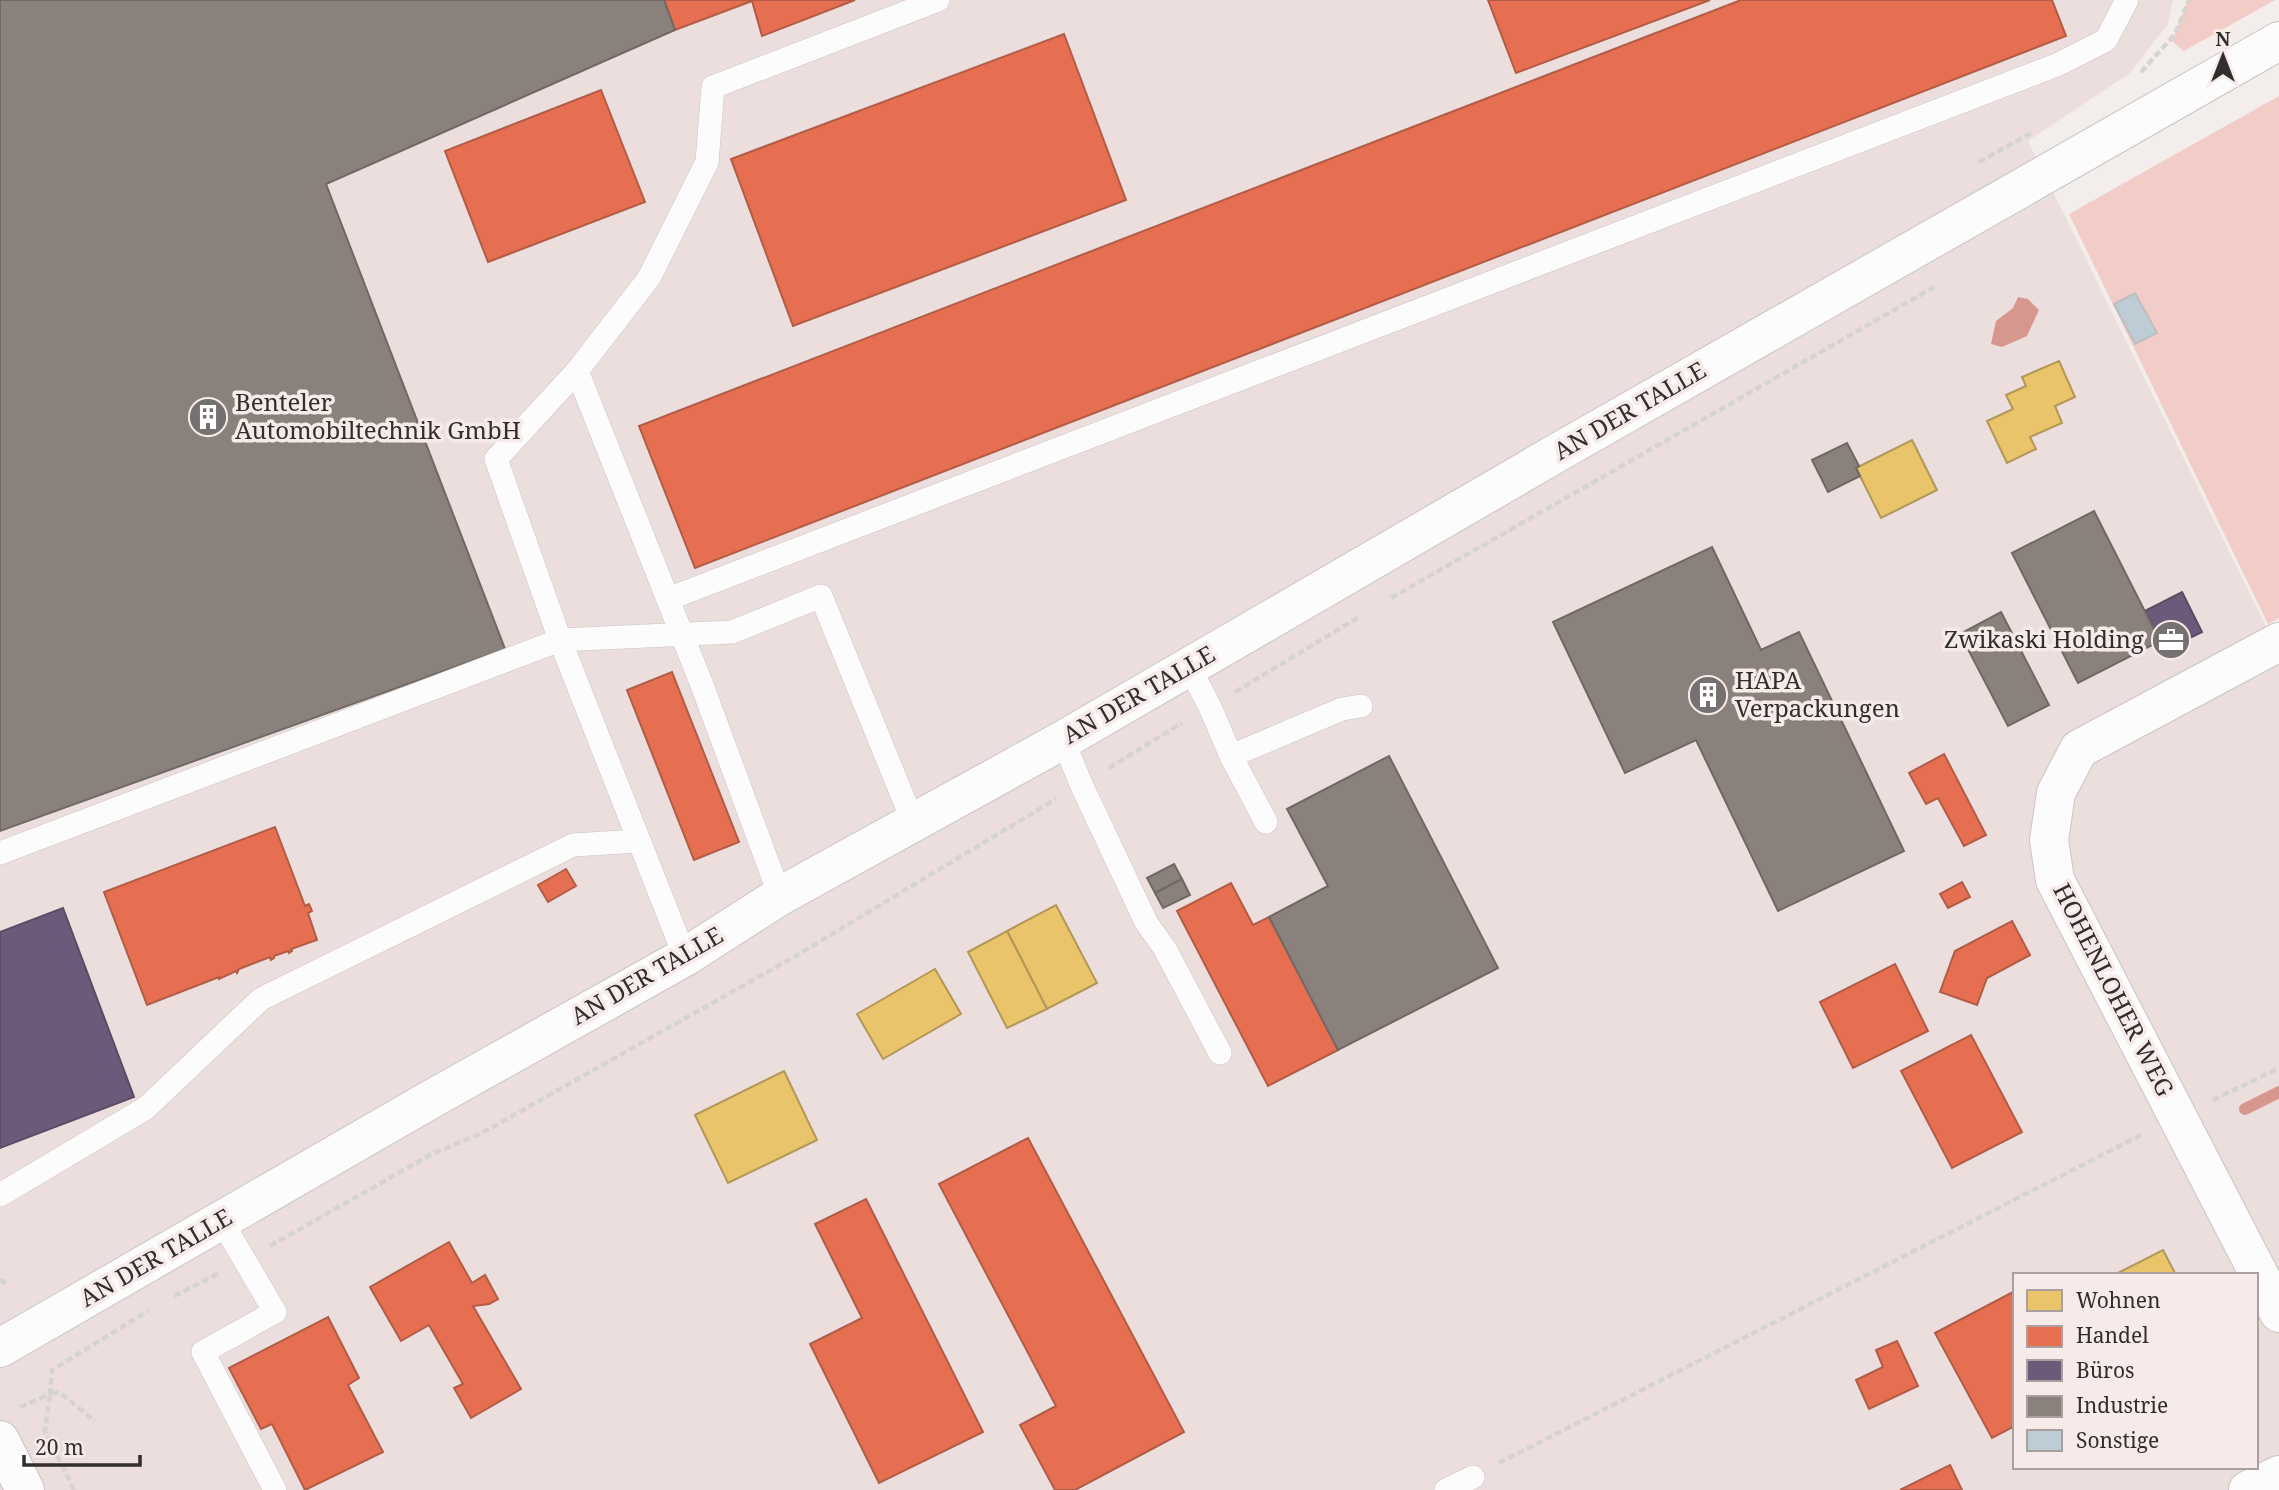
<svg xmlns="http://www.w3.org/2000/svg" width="2279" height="1490" font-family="'Noto Serif',serif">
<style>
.built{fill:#ebdedc;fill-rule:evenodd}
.green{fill:#f2cdc7}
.water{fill:#d6988e}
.homes{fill:#e9c46a;stroke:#b29758;stroke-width:2}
.shops{fill:#e76f51;stroke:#b15c46;stroke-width:2}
.offices{fill:#6d597a;stroke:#5b4c63;stroke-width:2}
.industry{fill:#8a817c;stroke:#706864;stroke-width:2}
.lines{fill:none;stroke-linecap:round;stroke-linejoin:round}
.stream{stroke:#d6988e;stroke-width:12}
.building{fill:#becdd5;stroke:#bfbdbe;stroke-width:2}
.lane-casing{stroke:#c9c4c4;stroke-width:24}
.street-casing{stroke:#c9c4c4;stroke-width:40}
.secondary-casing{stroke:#c9c4c4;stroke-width:40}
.path{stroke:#d5d4d2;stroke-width:4.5;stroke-dasharray:7 3.5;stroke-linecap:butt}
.lane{stroke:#fdfcfc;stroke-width:23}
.street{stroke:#fdfcfc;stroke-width:38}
.secondary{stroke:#fdfcfc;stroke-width:38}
.labels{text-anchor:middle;stroke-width:7;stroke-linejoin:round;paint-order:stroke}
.poi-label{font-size:24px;fill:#322e2d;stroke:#f6ebe9;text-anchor:start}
.street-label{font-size:24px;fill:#322e2d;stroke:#f6ebe9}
</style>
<rect width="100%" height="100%" fill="#f3edec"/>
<path class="built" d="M0,0H2173L2168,24L2130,73L2028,141L2279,653V1490H0ZM2015,1275H2256V1467H2015Z"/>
<g class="green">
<path d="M2188,0H2275L2184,51L2172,41Z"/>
<path d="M2279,96V618L2268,624L2069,214Z"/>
</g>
<path class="water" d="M2018,297L2028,299L2039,310L2027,336L2002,347L1991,344L1996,321L2013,308Z"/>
<g class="homes">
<path d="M2059,361L2075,397L2055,406L2062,423L2030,437L2036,449L2007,463L1987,421L2013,409L2006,395L2026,386L2022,377Z"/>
<path d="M1912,440L1937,490L1881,518L1856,468Z"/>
<path d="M1056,905L1097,983L1047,1009L1007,931Z"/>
<path d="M1007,931L1047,1009L1007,1028L968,952Z"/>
<path d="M935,969L961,1014L883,1059L857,1014Z"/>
<path d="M784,1071L817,1140L728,1183L695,1115Z"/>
<path d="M2163,1250L2176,1275H2114Z"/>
</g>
<g class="shops">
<path d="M664,0H855L762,36L752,1L675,30Z"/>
<path d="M1488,0H1710L1516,73Z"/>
<path d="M1741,0H2052L2066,36L695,568L639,426Z"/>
<path d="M1064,34L1126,200L793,326L731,159Z"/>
<path d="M601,90L645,202L488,262L445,151Z"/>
<path d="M672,672L739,842L694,860L627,690Z"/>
<path d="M1944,754L1986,835L1964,846L1938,798L1926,804L1909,773Z"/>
<path d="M275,827L305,906L309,904L312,911L308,913L317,940L291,949L292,951L289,953L288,951L274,956V958L271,960L270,957L239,969L237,973L236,971L219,979V977L147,1005L104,892Z"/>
<path d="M566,869L576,886L548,902L538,885Z"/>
<path d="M1962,882L1970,897L1948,908L1940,894Z"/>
<path d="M1231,883L1253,925L1269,917L1338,1050L1268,1086L1177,911Z"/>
<path d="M2012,921L2030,955L1987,978L1977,1005L1940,992L1955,951Z"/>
<path d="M1895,964L1928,1031L1853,1068L1820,1002Z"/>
<path d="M1971,1035L2022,1132L1952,1168L1901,1071Z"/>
<path d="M1028,1138L1184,1432L1075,1490H1055L1020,1425L1056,1406L939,1184Z"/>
<path d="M866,1199L983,1432L879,1483L810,1344L862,1318L815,1224Z"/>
<path d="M449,1242L472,1283L485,1275L498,1299L489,1304L473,1306L521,1389L471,1418L454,1388L463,1384L429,1325L401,1341L370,1287Z"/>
<path d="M2015,1291V1426L1992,1438L1935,1333Z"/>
<path d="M328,1317L359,1378L348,1385L383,1452L305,1490L272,1424L261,1429L229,1368Z"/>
<path d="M1897,1341L1918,1386L1869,1409L1856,1380L1883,1367L1876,1350Z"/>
<path d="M1950,1465L1962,1490H1900Z"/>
</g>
<g class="offices">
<path d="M2182,592L2202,632L2165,650L2145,611Z"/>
<path d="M63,908L134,1097L0,1148V932Z"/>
</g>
<g class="industry">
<path d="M0,0H664L675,30L326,184L505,649L0,831Z"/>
<path d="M1847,443L1859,466L1856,468L1860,476L1828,492L1812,460Z"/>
<path d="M2094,511L2160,641L2078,683L2012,553Z"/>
<path d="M1712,547L1761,650L1799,632L1904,851L1778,911L1696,740L1625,773L1553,622Z"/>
<path d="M2001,612L2049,705L2008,726L1960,634Z"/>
<path d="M1389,756L1498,968L1338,1050L1269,917L1328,886L1287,809Z"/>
<path d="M1174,864L1182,879L1155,893L1147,878Z"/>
<path d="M1182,879L1190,895L1163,908L1155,893Z"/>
</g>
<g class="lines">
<path class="stream" d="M2245,1109L2279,1092"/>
</g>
<path class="building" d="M2135,293L2157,333L2135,344L2114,304Z"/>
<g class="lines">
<g class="lane-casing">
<g id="lane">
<path d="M577,371L702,685L780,896"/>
<path d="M668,599L2059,64L2106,40L2127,0"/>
<path d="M1188,665L1210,707L1231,756L1342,709L1361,706"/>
<path d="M1063,740L1081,784L1146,922L1165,949L1220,1053"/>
<path d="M1231,756L1266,822"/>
<path d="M0,853L560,640L496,459L577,371L649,278L707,162L713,87L938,0"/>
<path d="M685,957L560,640L732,632L821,596L913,822"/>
<path d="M0,1195L146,1108L261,999L573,845L639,841"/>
<path d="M221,1220L275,1312L203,1352L275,1490"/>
<path d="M1446,1490L1473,1477"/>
</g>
</g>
<g class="street-casing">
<g id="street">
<path d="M2279,642L2079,749L2056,793L2049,840L2055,880L2279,1313"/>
<path d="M2248,1490L2279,1475"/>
</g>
</g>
<g class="secondary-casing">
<g id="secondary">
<path d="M0,1348L428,1101L685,957L780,896L1063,740L1562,450L2279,41"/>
<path d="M0,1440L25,1490"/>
</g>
</g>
<g class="path">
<path d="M2141,72L2175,34L2189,0"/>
<path d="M1979,162L2033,132"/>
<path d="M1391,598L1936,286"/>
<path d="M1235,692L1359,617"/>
<path d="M1109,768L1182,723"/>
<path d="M2213,1100L2279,1068"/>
<path d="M270,1246L430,1155L482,1133L794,957L1056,799"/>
<path d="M0,1280L8,1284"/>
<path d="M174,1296L219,1273"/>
<path d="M20,1407L50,1394L52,1370L148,1311"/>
<path d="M1499,1463L2143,1134"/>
<path d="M74,1490L45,1431L50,1394L59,1392L95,1421"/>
</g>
<use href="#lane" class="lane"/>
<use href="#street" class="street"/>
<use href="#secondary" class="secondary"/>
</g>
<defs>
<g id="building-disc" transform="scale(2.0125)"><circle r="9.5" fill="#767170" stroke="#f6ebe9"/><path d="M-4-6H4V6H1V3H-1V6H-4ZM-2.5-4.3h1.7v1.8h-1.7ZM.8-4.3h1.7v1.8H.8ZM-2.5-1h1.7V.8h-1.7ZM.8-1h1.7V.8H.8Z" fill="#fff"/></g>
<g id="office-disc" transform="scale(2.0125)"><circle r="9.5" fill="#767170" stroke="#f6ebe9"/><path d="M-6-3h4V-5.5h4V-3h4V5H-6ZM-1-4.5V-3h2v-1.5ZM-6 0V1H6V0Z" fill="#fff"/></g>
</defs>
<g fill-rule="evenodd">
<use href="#building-disc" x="208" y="417"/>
<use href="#office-disc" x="2171" y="640"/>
<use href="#building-disc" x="1708" y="695"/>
</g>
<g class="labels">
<g class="poi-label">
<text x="235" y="411">Benteler<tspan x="235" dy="28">Automobiltechnik GmbH</tspan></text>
<text x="2144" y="648" text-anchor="end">Zwikaski Holding</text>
<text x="1735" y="689">HAPA<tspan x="1735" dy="28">Verpackungen</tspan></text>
</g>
<g class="street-label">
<text transform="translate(1630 411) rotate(-30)" y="8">AN DER TALLE</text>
<text transform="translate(1139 695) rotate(-30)" y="8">AN DER TALLE</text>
<text transform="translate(647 976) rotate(-30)" y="8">AN DER TALLE</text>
<text transform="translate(2113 990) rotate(63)" y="8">HOHENLOHER WEG</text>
<text transform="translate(156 1258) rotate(-30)" y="8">AN DER TALLE</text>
</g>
</g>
<rect x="2013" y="1273" width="245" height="196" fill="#f6ebe9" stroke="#a89f9e" stroke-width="2"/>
<rect x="2027" y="1290" width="35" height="21" fill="#e9c46a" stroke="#a89f9e" stroke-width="2"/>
<text x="2076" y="1308" font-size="21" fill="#322e2d">Wohnen</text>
<rect x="2027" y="1326" width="35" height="21" fill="#e76f51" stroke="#a89f9e" stroke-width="2"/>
<text x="2076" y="1343" font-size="21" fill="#322e2d">Handel</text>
<rect x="2027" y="1360" width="35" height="21" fill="#6d597a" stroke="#a89f9e" stroke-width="2"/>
<text x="2076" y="1378" font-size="21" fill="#322e2d">Büros</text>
<rect x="2027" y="1396" width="35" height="21" fill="#8a817c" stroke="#a89f9e" stroke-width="2"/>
<text x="2076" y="1413" font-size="21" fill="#322e2d">Industrie</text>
<rect x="2027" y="1430" width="35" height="21" fill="#becdd5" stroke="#a89f9e" stroke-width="2"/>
<text x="2076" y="1448" font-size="21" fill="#322e2d">Sonstige</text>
<g transform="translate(2223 56)" stroke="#f6ebe9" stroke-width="5" paint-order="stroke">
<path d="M0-5L12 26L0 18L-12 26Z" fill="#322e2d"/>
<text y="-10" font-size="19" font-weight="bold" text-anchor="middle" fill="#322e2d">N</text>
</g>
<path d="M24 1455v10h116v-10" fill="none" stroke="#322e2d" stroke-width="3.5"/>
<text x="35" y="1455" font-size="21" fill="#322e2d" stroke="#f6ebe9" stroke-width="5" paint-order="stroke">20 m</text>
</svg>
